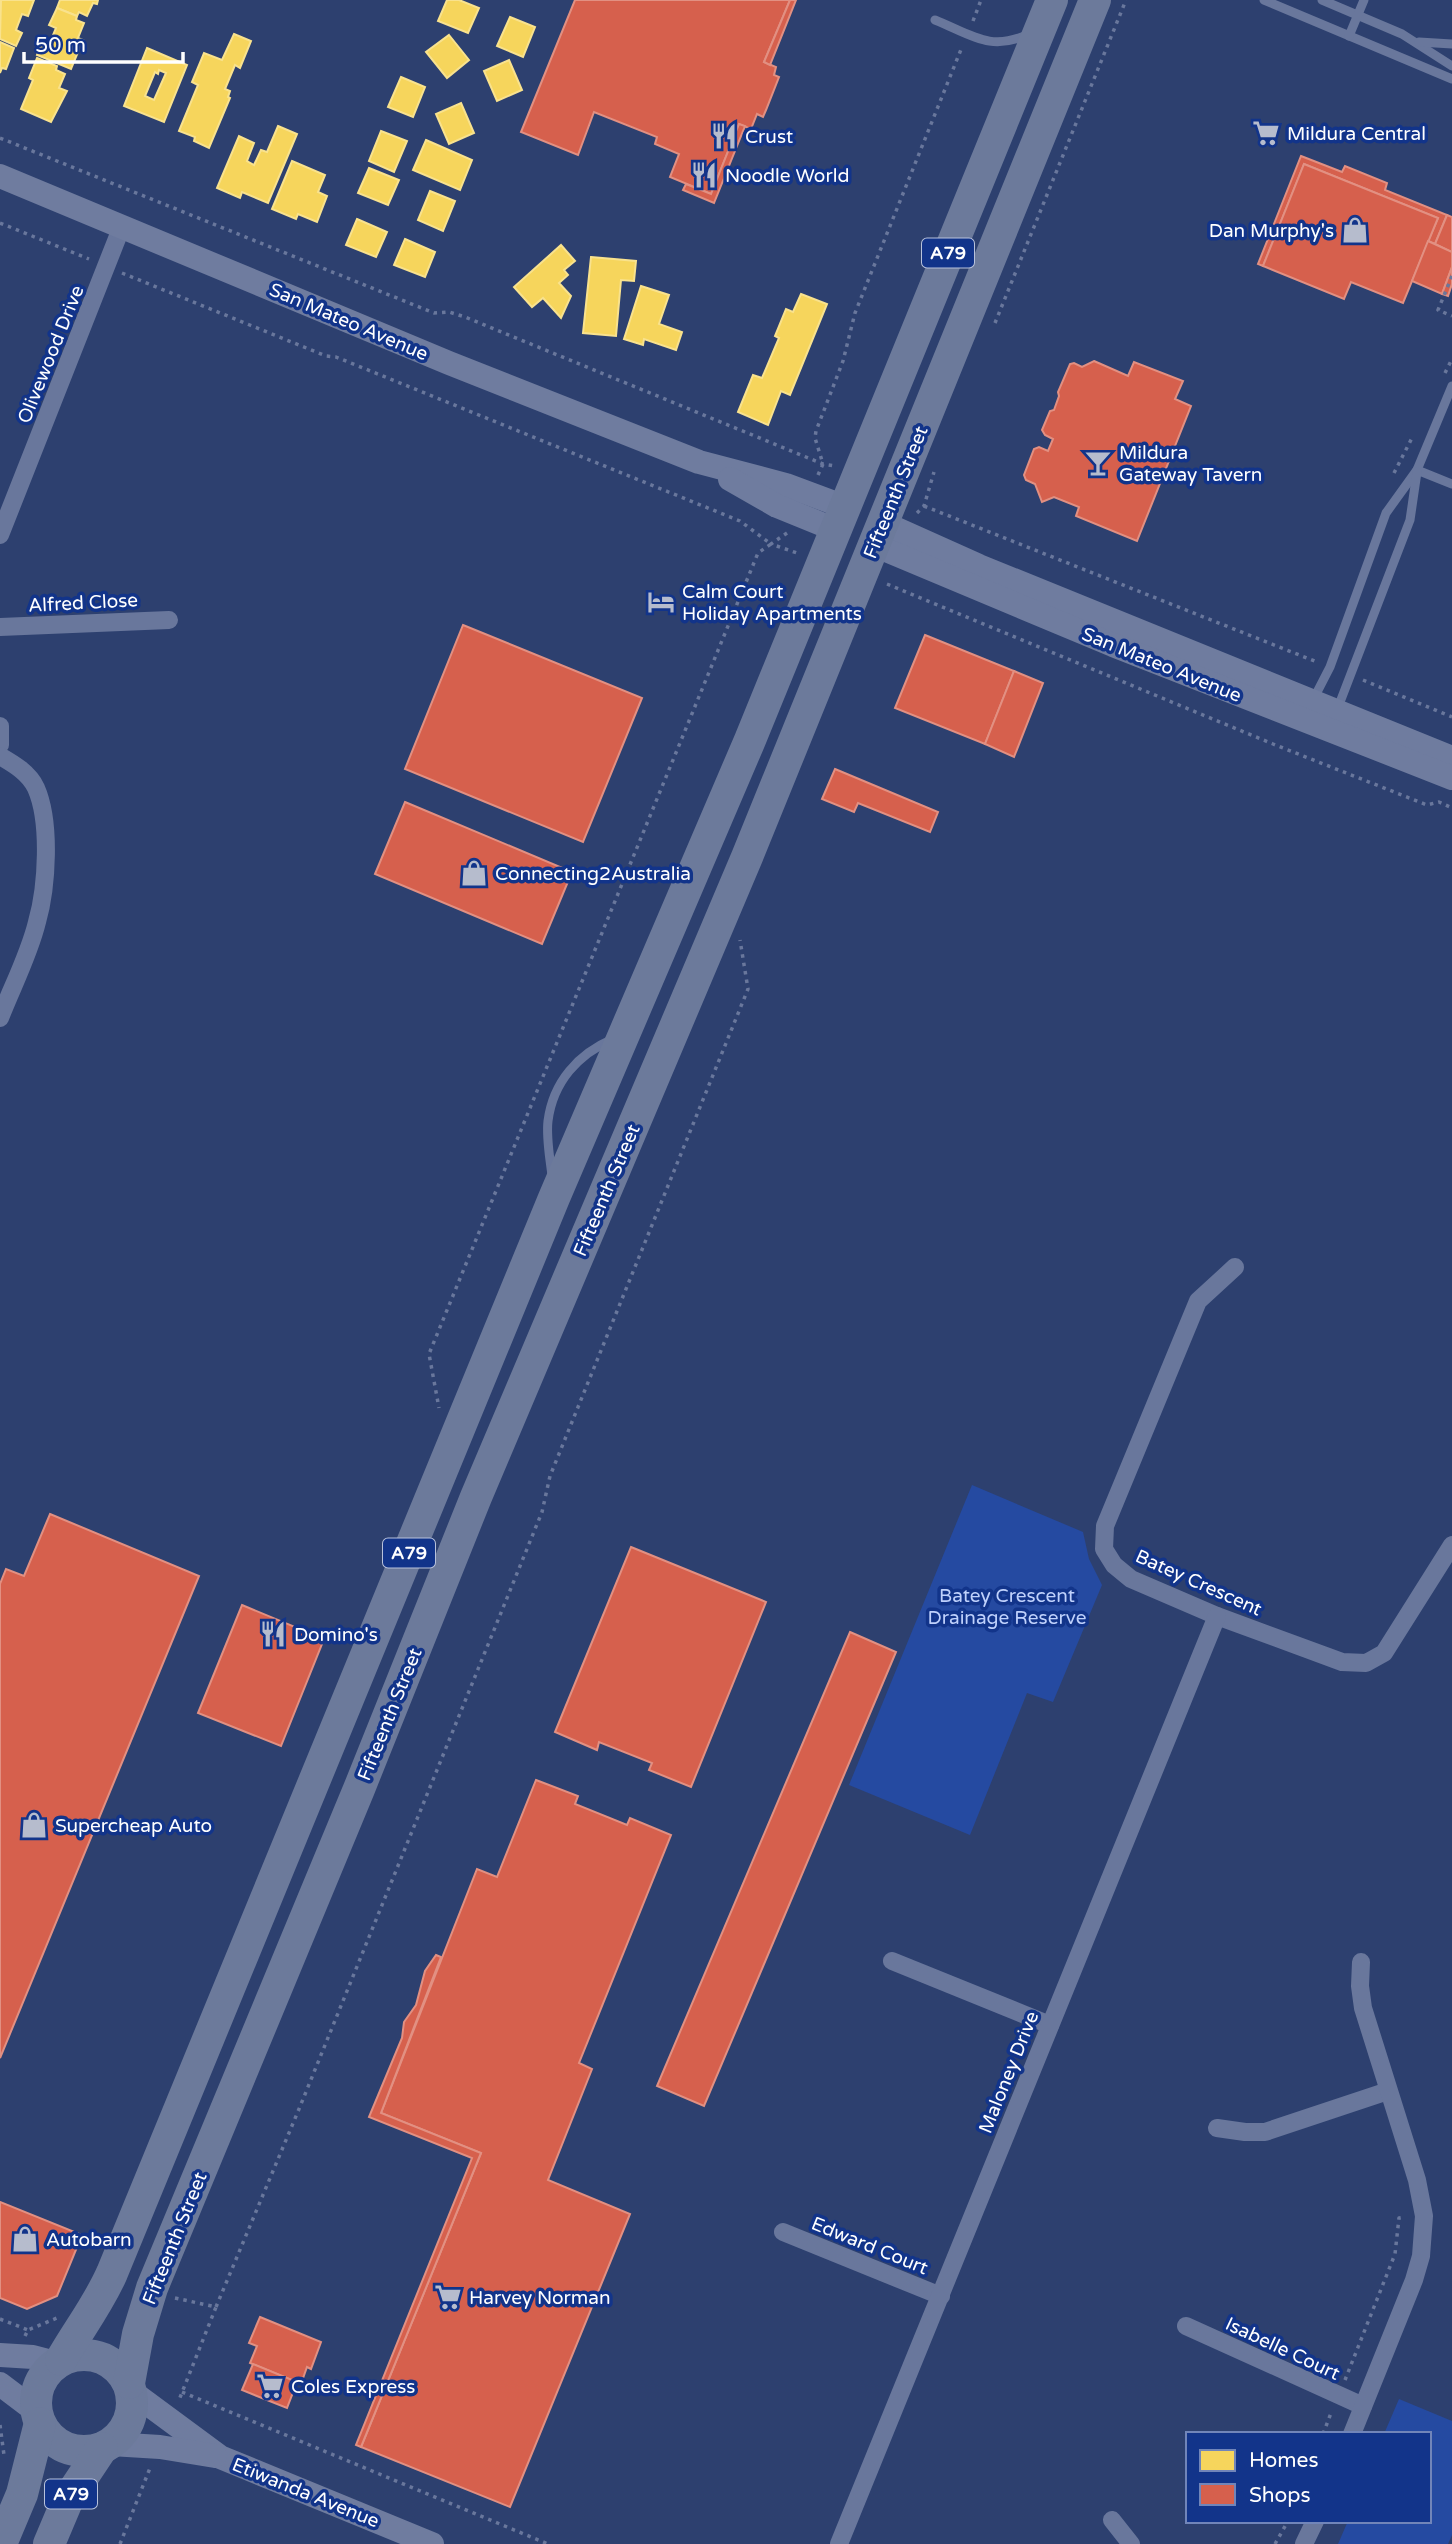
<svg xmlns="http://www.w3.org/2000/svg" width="1452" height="2544" font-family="'Varela Round',sans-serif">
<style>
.green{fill:#254aa1}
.homes{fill:#f6d55c;stroke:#f9e28d;stroke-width:2;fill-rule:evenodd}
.shops{fill:#d6604d;stroke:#e29082;stroke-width:2}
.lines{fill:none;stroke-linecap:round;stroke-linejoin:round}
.path{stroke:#69779c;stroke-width:3.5;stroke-dasharray:3.5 5;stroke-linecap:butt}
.lane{stroke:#69779c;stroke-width:9}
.street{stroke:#69779c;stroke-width:18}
.secondary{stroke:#6f7c9f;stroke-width:24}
.highway{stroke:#6c7a9b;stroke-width:32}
.labels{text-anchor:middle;stroke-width:7;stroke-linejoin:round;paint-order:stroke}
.shield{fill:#12348a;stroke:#b8c2dc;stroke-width:2}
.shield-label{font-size:18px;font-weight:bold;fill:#fff}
.poi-label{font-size:19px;fill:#fff;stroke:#12348a;text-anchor:start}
.street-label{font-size:19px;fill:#fff;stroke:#12348a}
.park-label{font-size:19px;fill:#bfd1fc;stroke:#12348a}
</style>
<rect width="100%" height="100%" fill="#2d406f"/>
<g class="green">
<path d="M972,1485L1083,1532L1089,1559L1102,1585L1053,1702L1027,1693L970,1835L849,1785Z"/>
<path d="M1399,2399L1452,2421V2535L1448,2544H1338L1348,2521H1429V2434H1384Z"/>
</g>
<g class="homes">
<path d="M1,0H34L28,16L22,14L16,30L22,33L16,46L0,39Z"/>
<path d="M60,0H98L97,4L93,3L87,16L79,12L77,16L57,8Z"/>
<path d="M447,0H459L479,8L468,33L438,21Z"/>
<path d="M57,8L77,16L76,20L84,23L78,38L83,40L71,69L37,55L42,42L49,45L56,28L49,25Z"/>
<path d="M510,17L535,27L523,57L497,46Z"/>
<path d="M234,34L251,41L240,68L235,65L225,89L230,91L228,97L230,98L209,148L194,141L195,137L179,131L198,85L192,82L204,53L222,60Z"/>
<path d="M449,35L469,60L447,78L426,52Z"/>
<path d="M0,42L14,48L6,69L2,68L0,73Z"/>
<path d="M147,48L187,65L164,122L124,106ZM159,70L166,73L154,100L145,96L155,72L158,74Z"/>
<path d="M37,58L57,66L56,70L65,74L59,88L67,91L51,122L21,109L33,80L29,78Z"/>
<path d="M509,60L522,90L497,101L484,71Z"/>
<path d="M401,77L425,87L413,117L388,107Z"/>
<path d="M461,103L474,133L449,144L436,114Z"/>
<path d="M278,126L297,134L268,203L242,192L240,198L217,188L239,136L254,143L247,161L254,165L261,150L267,152Z"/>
<path d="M381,131L407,141L394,172L369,161Z"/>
<path d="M426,140L472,160L460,190L413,170Z"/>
<path d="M292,161L325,175L318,192L327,196L317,222L298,214L296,219L272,209Z"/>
<path d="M369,168L399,180L388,205L358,193Z"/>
<path d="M430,191L455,201L443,231L418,220Z"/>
<path d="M357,219L387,232L376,257L346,245Z"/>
<path d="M405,239L435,252L425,277L394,265Z"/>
<path d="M561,245L575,261L564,270L568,275L559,283L571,296L561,318L543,298L532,307L514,287Z"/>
<path d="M591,257L636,261L634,281L621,280L616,336L583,333Z"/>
<path d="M641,286L669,295L659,324L682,332L676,350L644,339L643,345L624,339Z"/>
<path d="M801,294L827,304L790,395L781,391L768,425L738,412L753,375L762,378L779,338L775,336L786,309L793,312Z"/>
</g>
<g class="shops">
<path d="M575,0H790L764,62L776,67L774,75L779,77L766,110L763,117L757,114L751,129L739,124L711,194L670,177L679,154L655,144L657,137L594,112L578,155L521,132Z"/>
<path d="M790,0H796L770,65L764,62Z"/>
<path d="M739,124L745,126L714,203L683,190L686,184L711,194Z"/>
<path d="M1301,156L1342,172L1345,166L1387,183L1385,190L1447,215L1435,244L1428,241L1438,218L1304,164L1263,266L1258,264Z"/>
<path d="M1304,164L1438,218L1403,303L1351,282L1344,299L1263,266Z"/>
<path d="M1447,215L1452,217V252L1435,244Z"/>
<path d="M1428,241L1452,252V267L1442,294L1412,281Z"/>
<path d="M1452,267V284L1448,296L1442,294Z"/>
<path d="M1094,361L1128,376L1134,362L1183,381L1175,399L1191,406L1137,541L1076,516L1079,507L1054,497L1042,502L1035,484L1026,480L1024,475L1034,449L1039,447L1048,451L1053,439L1045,435L1042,430L1050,411L1054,410L1059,396L1058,392L1070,364L1074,363L1082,367Z"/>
<path d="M463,625L642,698L583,842L405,769Z"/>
<path d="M925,635L1014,671L985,744L895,708Z"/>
<path d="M1014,671L1043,683L1014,757L985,744Z"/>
<path d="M835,769L938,812L930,832L858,803L854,812L822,799Z"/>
<path d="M405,802L572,872L542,944L375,874Z"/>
<path d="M50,1514L199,1576L0,2058V1584L6,1569L24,1576Z"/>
<path d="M631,1547L766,1602L691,1787L649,1770L652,1763L599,1742L597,1750L555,1732Z"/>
<path d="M242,1605L324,1639L281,1746L198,1713Z"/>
<path d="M850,1632L896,1652L704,2106L657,2086Z"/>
<path d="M536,1780L578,1796L575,1804L627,1825L630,1818L671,1835L579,2063L592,2069L548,2180L630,2214L510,2507L361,2447L481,2153L381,2113L477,1869L497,1877Z"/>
<path d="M436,1955L441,1957L381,2113L481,2153L361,2447L356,2445L472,2158L369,2117L402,2038L404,2022L416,2005L425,1971Z"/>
<path d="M0,2202L82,2235L57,2296L27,2309L0,2298Z"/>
<path d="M260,2317L321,2342L311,2369L307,2367L301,2384L250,2363L257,2346L249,2343Z"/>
<path d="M253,2364L297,2382L287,2408L242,2390Z"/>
</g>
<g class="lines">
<g class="path">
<path d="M973,21L981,0"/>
<path d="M0,138L434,313L449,312L465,317L823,464L835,466"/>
<path d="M0,223L89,259"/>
<path d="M122,273L326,356L336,357L740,521L771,544L758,553L429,1354L439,1408"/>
<path d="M1452,276L1438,310L1452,316"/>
<path d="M995,323L1126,0"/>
<path d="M1445,373L1452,359"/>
<path d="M1394,473L1413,436"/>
<path d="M818,475L823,464L815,438L816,431L843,361L855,313L962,47"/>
<path d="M924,506L1317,662"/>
<path d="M917,513L924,506L934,472"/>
<path d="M787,533L771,544L797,553"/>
<path d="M887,584L1273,744L1427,805L1439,802L1452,808"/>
<path d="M1363,680L1452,717"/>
<path d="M175,2298L216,2307L179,2400"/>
<path d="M216,2307L299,2109L542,1512L550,1476L748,989L740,940"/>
<path d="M0,2319L28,2330"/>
<path d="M25,2336L28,2330L57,2318"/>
<path d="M1345,2380L1395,2254L1399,2218L1405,2217"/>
<path d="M182,2392L548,2544"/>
<path d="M0,2425L4,2455"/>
<path d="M1323,2434L1331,2413"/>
<path d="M120,2544L150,2468"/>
<path d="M1275,2544L1288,2521"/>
</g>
<g class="lane">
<path d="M1264,0L1452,79"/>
<path d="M1322,0L1402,34L1452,66"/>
<path d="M935,20C972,35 990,52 1029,34"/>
<path d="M1349,36L1364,0"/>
<path d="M1419,42L1452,44"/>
<path d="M1417,470L1452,484"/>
<path d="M1313,700L1330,667L1386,513L1417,470L1452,386"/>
<path d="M1337,710L1410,520L1417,472"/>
<path d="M552,1176C550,1158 546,1138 548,1121C553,1082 578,1054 613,1039"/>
</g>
<g class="street">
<path d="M0,535L122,226"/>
<path d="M0,627L169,620"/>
<path d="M0,726V745"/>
<path d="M0,756C14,764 29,773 36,788C51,822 47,887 37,922C29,955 12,987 0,1018"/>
<path d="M1235,1267L1198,1301L1105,1526L1104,1549L1114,1565L1131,1579L1217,1616L1342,1662L1366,1663L1384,1653L1452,1545"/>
<path d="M892,1961L1050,2025"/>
<path d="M1217,2128L1245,2132H1265L1388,2091"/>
<path d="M783,2232L941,2296"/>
<path d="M1186,2326L1363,2406"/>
<path d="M1352,2434L1414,2280L1421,2256L1424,2216L1417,2180L1363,2008L1360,1986L1361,1962"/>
<path d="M1112,2520L1131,2544"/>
<path d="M839,2544L1217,1616"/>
<path d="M1304,2544L1315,2521"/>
</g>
<g class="secondary">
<path d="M0,176L449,363L699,462L786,485L845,507"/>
<path d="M730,479L777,506L836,530"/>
<path d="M883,523L979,566L1452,758"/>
<path d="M874,545L1113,645L1452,778"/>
<path d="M0,2355L33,2357L56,2363"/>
<path d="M0,2384L37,2412"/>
<path d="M132,2392L220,2457L432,2544"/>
<path d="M111,2444L160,2447L215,2456"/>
</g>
<g class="highway">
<circle cx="84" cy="2403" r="48"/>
<path d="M61,2360C78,2330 98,2305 112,2273L554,1198L750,740L1052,0"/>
<path d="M129,2383L138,2334L152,2288L359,1789L476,1497L747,857L1095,0"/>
<path d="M1,2544L22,2494L40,2423"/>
<path d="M49,2544L68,2499L102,2448"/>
</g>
</g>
<defs>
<g id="supermarket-bare" transform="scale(2.1)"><path d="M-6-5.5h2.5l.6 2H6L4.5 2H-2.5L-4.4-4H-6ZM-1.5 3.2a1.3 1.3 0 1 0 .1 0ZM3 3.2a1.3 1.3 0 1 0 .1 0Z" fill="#b6bccd" stroke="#12348a" stroke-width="2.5" paint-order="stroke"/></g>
<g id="restaurant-bare" transform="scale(2.1)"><path d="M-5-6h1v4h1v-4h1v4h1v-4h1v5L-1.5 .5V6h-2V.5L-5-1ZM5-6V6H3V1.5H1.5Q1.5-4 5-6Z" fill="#b6bccd" stroke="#12348a" stroke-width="2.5" paint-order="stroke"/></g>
<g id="shop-bare" transform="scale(2.1)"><path d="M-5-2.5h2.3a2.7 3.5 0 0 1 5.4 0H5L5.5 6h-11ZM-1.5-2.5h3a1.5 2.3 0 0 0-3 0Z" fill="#b6bccd" stroke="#12348a" stroke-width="2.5" paint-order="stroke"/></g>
<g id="bar-bare" transform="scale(2.1)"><path d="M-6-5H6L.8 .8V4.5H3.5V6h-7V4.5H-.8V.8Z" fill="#b6bccd" stroke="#12348a" stroke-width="2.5" paint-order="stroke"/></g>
<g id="hotel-bare" transform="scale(2.1)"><path d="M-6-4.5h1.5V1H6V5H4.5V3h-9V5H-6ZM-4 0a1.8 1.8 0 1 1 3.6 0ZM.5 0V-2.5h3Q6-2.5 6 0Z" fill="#b6bccd" stroke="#12348a" stroke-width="2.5" paint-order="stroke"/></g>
</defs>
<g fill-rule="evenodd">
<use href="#supermarket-bare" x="1266" y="133"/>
<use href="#restaurant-bare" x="724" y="136"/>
<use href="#restaurant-bare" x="704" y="175"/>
<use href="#shop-bare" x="1355" y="230"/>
<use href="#bar-bare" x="1098" y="463"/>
<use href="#hotel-bare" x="661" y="602"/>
<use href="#shop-bare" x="474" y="873"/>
<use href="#restaurant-bare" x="273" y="1634"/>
<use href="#shop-bare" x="34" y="1825"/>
<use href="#shop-bare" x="25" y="2239"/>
<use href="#supermarket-bare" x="448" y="2297"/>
<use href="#supermarket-bare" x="270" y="2386"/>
</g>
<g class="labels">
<g class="shield">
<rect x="922" y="238.5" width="52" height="29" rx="5"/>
<rect x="383" y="1538.5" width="52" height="29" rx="5"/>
<rect x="45" y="2479.5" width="52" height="29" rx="5"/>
</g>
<g class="shield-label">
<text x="948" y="259">A79</text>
<text x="409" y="1559">A79</text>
<text x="71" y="2500">A79</text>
</g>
<g class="poi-label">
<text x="1287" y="140">Mildura Central</text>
<text x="745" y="143">Crust</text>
<text x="725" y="182">Noodle World</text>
<text x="1334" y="237" text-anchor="end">Dan Murphy's</text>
<text x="1119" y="459">Mildura<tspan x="1119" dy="22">Gateway Tavern</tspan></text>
<text x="682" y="598">Calm Court<tspan x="682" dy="22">Holiday Apartments</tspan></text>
<text x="495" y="880">Connecting2Australia</text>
<text x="294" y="1641">Domino's</text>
<text x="55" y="1832">Supercheap Auto</text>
<text x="46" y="2246">Autobarn</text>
<text x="469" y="2304">Harvey Norman</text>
<text x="291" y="2393">Coles Express</text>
</g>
<g class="street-label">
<text transform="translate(349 321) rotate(23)" y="7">San Mateo Avenue</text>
<text transform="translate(50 354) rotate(-68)" y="7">Olivewood Drive</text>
<text transform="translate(895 492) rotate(-68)" y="7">Fifteenth Street</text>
<text transform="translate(83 602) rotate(-3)" y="7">Alfred Close</text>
<text transform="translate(1162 664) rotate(22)" y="7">San Mateo Avenue</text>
<text transform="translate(606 1190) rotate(-67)" y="7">Fifteenth Street</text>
<text transform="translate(1199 1582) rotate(24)" y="7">Batey Crescent</text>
<text transform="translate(389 1714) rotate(-68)" y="7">Fifteenth Street</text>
<text transform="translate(1008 2072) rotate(-68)" y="7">Maloney Drive</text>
<text transform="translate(174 2238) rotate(-68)" y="7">Fifteenth Street</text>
<text transform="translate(870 2245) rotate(22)" y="7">Edward Court</text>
<text transform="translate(1283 2348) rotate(25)" y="7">Isabelle Court</text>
<text transform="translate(306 2492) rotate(22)" y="7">Etiwanda Avenue</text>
</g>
<g class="park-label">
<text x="1007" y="1602">Batey Crescent<tspan x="1007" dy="22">Drainage Reserve</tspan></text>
</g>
</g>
<rect x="1186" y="2432" width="245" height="91" fill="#12348a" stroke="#7185b9" stroke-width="2"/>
<rect x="1200" y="2450" width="35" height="21" fill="#f6d55c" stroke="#7185b9" stroke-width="2"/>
<text x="1249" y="2467" font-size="21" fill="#ffffff">Homes</text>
<rect x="1200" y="2484" width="35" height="21" fill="#d6604d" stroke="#7185b9" stroke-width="2"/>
<text x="1249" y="2502" font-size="21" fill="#ffffff">Shops</text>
<path d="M24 52v10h159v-10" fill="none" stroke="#ffffff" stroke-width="3.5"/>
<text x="35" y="52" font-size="21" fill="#ffffff" stroke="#12348a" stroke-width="5" paint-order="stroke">50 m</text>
</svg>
